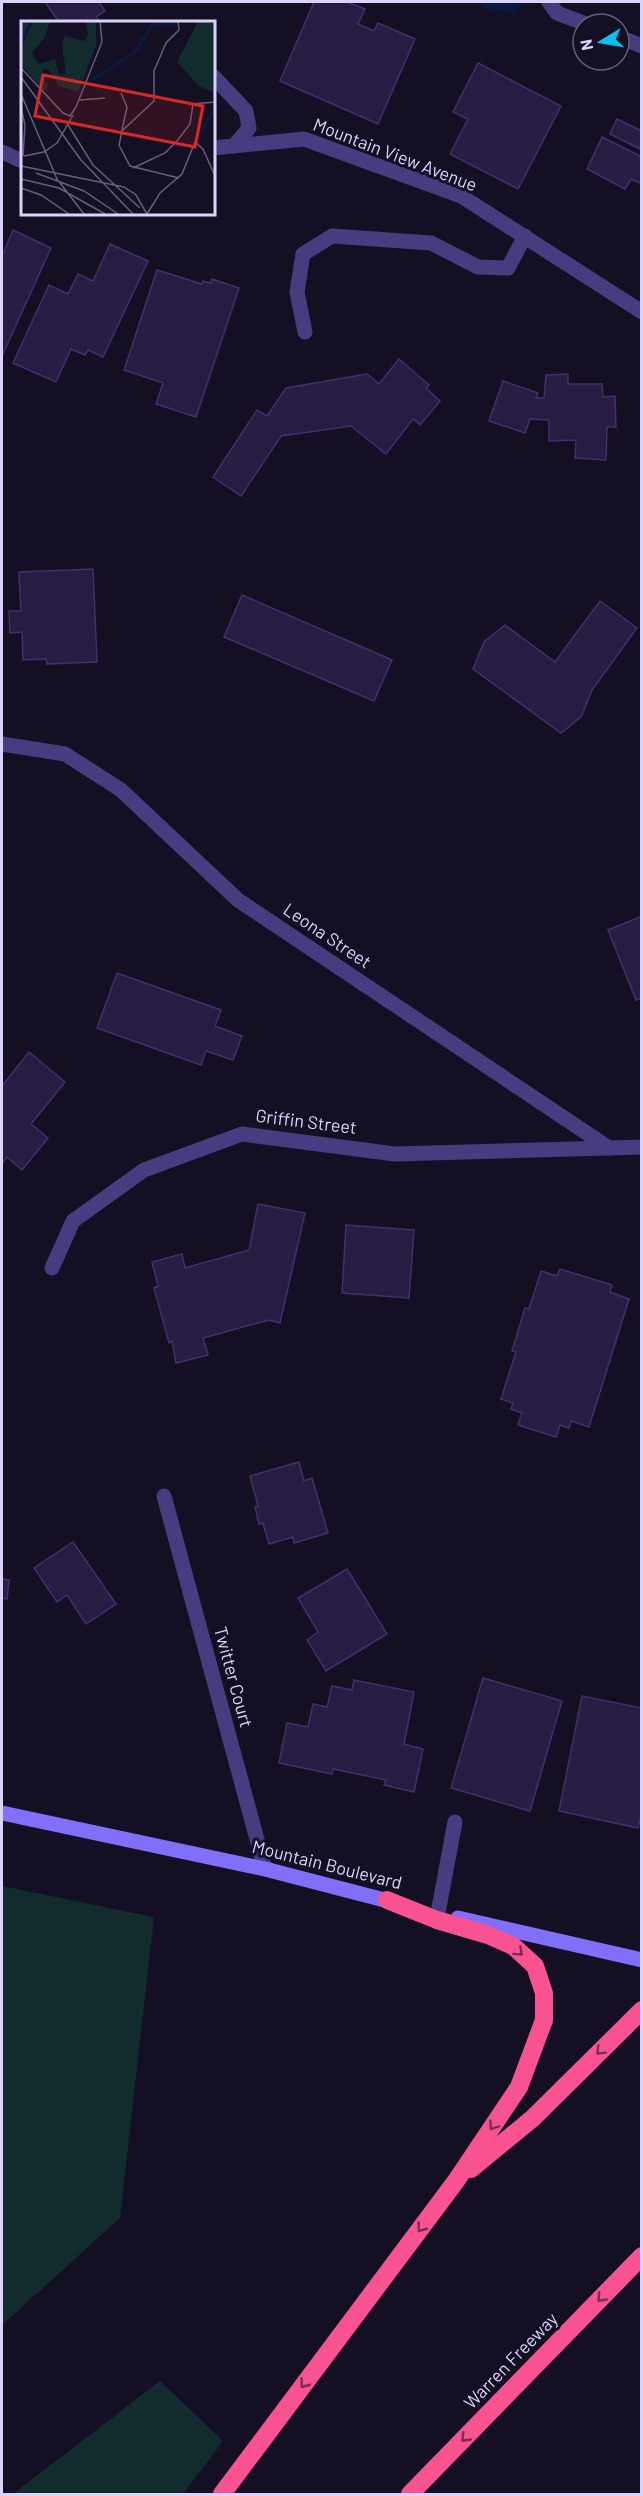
<svg xmlns="http://www.w3.org/2000/svg" width="643" height="2496" font-family="Barlow,sans-serif">
<style>
.green{fill:#122b2d}
.lines{fill:none;stroke-linecap:round;stroke-linejoin:round}
.stream{stroke:#0c193f;stroke-width:12}
.building{fill:#281c43;stroke:#422f6e;stroke-width:1.5}
.lane{stroke:#463c80;stroke-width:15}
.street{stroke:#463c80;stroke-width:15}
.secondary{stroke:#816ef9;stroke-width:15}
.highway{stroke:#f85390;stroke-width:18}
.oneway{stroke:#7b2e54}
.labels{text-anchor:middle;stroke-width:6;stroke-linejoin:round;paint-order:stroke}
.street-label{font-size:18px;fill:#dcd3fd;stroke:#150f23}
.inset-river{fill:none;stroke:#0c193f;stroke-width:3}
.inset-road{fill:none;stroke:#655d7a;stroke-width:1.5}
.view{fill:#d62828;fill-opacity:0.15;stroke:#d62828;stroke-width:3}
.inset-edge{fill:none;stroke:#dcd3fd;stroke-width:3}
</style>
<rect width="100%" height="100%" fill="#150f23"/>
<g class="green">
<path d="M2,1886L154,1917L120,2218L2,2325Z"/>
<path d="M160,2381L223,2441L183,2494H13Z"/>
</g>
<g class="lines">
<path class="stream" d="M487,2L514,8"/>
</g>
<g class="building">
<path d="M45,2H99L105,11L96,17L100,22H59Z"/>
<path d="M314,2H347L365,9L358,24L374,31L378,23L415,39L378,124L280,81Z"/>
<path d="M478,63L561,106L518,189L450,154L468,119L453,112Z"/>
<path d="M617,119L642,131L640,149L610,134Z"/>
<path d="M602,137L642,157V184L631,179L625,189L587,169Z"/>
<path d="M13,230L51,248L2,356V256Z"/>
<path d="M110,244L148,261L103,357L88,350L85,355L71,349L56,382L13,363L49,285L68,294L78,274L93,281Z"/>
<path d="M157,270L202,284L203,281L211,283L212,279L239,288L196,417L156,404L163,383L124,370Z"/>
<path d="M399,359L429,385L426,388L440,401L420,425L413,419L386,454L351,426L281,436L241,496L213,477L257,410L267,416L286,388L367,374L379,384Z"/>
<path d="M568,374V384H602L603,397L615,396L616,427H607L606,460L575,458L576,440L549,441V420L530,419L525,433L489,421L503,381L538,393L536,398H544L546,375Z"/>
<path d="M93,569L97,662L47,664L46,659L23,660L22,632L10,633L9,611H21L19,572Z"/>
<path d="M242,595L392,660L374,701L224,637Z"/>
<path d="M600,601L637,628L592,690L581,717L561,733L473,669L484,642L505,625L555,662Z"/>
<path d="M642,916V998L636,1000L608,930Z"/>
<path d="M117,973L221,1010L215,1026L242,1036L233,1060L206,1051L201,1065L97,1028Z"/>
<path d="M29,1052L65,1082L31,1124L48,1138L22,1170L7,1157L2,1164V1086Z"/>
<path d="M258,1204L305,1213L280,1323L269,1320L203,1338L208,1355L176,1363L172,1341L169,1343L154,1288L158,1286L152,1262L182,1254L185,1268L249,1250Z"/>
<path d="M346,1225L414,1230L409,1298L342,1293Z"/>
<path d="M560,1269L612,1285L610,1292L629,1299L589,1427L571,1421L569,1428L560,1425L556,1437L518,1425L522,1413L511,1409L513,1403L501,1399L516,1352L512,1351L525,1308L529,1309L541,1271L557,1276Z"/>
<path d="M299,1462L304,1481L312,1478L328,1533L294,1543L293,1537L269,1544L263,1523L259,1524L255,1507L258,1506L250,1476Z"/>
<path d="M73,1542L116,1604L86,1624L67,1595L57,1602L34,1568Z"/>
<path d="M347,1569L387,1634L326,1671L307,1640L318,1632L298,1598Z"/>
<path d="M2,1579L9,1580L7,1599L2,1598Z"/>
<path d="M483,1678L562,1701L530,1811L451,1788Z"/>
<path d="M354,1680L414,1692L404,1744L423,1749L414,1792L384,1785L386,1780L333,1769L332,1774L279,1763L287,1723L308,1727L313,1704L327,1707L332,1686L352,1690Z"/>
<path d="M582,1696L642,1708V1811L638,1828L559,1811Z"/>
</g>
<g class="lines">
<g class="lane">
<path d="M213,76L246,111L249,128L234,146"/>
<path d="M305,332L297,292L303,254L332,236L431,243L478,267L508,268L525,236"/>
<path d="M438,1913L455,1822"/>
</g>
<g class="street">
<path d="M549,2L557,13L586,24"/>
<path d="M619,37L642,46"/>
<path d="M213,148L304,139L461,196L642,312"/>
<path d="M2,152L22,161"/>
<path d="M2,744L65,754L121,790L238,900L609,1148L642,1147"/>
<path d="M52,1268L73,1221L144,1170L242,1134L395,1154L609,1148"/>
<path d="M164,1496L265,1869"/>
</g>
<g class="secondary">
<path d="M2,1813L265,1869L396,1903"/>
<path d="M458,1918L642,1960"/>
</g>
<g class="highway">
<path d="M471,2169L533,2118L642,2010"/>
<path d="M222,2494L456,2181L519,2087L544,2020V1993L535,1966L513,1946L488,1935L437,1920L387,1900"/>
<path d="M410,2494L642,2256"/>
</g>
</g>
<defs><path id="oneway-chevron" d="M-2-3.5L2.5 0L-2 3.5" fill="none" stroke-width="1.6" stroke-linecap="round" stroke-linejoin="round" transform="scale(1.5)"/></defs>
<g class="oneway">
<use href="#oneway-chevron" transform="translate(519 1952) rotate(42)"/>
<use href="#oneway-chevron" transform="translate(600 2051) rotate(135)"/>
<use href="#oneway-chevron" transform="translate(493 2126) rotate(124)"/>
<use href="#oneway-chevron" transform="translate(421 2228) rotate(127)"/>
<use href="#oneway-chevron" transform="translate(601 2298) rotate(134)"/>
<use href="#oneway-chevron" transform="translate(304 2384) rotate(127)"/>
<use href="#oneway-chevron" transform="translate(465 2438) rotate(134)"/>
</g>
<g class="labels">
<g class="street-label">
<text transform="translate(395 155) rotate(21)" y="6">Mountain View Avenue</text>
<text transform="translate(327 936) rotate(34)" y="6">Leona Street</text>
<text transform="translate(306 1122) rotate(7)" y="6">Griffin Street</text>
<text transform="translate(233 1677) rotate(75)" y="6">Twitter Court</text>
<text transform="translate(327 1865) rotate(14)" y="6">Mountain Boulevard</text>
<text transform="translate(511 2361) rotate(-46)" y="6">Warren Freeway</text>
</g>
</g>
<g transform="translate(21 21)">
<rect width="194" height="194" fill="#150f23"/>
<path d="M0,0H29L23,18L11,32L18,43L34,38L38,54L45,53L41,23L44,15L64,20L67,14L65,0H75V25L57,71L38,65L27,48L21,49L27,66L23,69L0,44ZM177,0H193V72L178,65L156,41Z" fill="#122b2d"/>
<path class="inset-river" d="M0,23L11,0M70,60L114,31L131,4L155,3M175,118L194,89"/>
<path class="inset-road" d="M157,0L158,9L145,22L133,50V80L101,110L98,124L109,145L158,157M0,47L42,92L49,95L55,86M0,56L60,139L112,193M100,72L106,86L101,109M0,73L36,158L63,193M59,79L84,77M0,86L4,104L2,135M55,86L81,21L79,0M47,104L72,144L119,187M3,135L23,131L36,122L52,94M0,145L103,166L115,174L126,193M112,147L144,132L156,120L169,103L172,83L194,81M15,152L63,170L97,193M0,158L38,167L84,193M0,167L20,174L48,193M126,193L139,172L161,153L174,121L182,128L194,155"/>
<path class="view" d="M22,54L182,85L174,126L14,95Z"/>
<rect width="194" height="194" class="inset-edge"/>
</g>
<rect width="643" height="2496" fill="none" stroke="#dcd3fd" stroke-width="6"/>
<g transform="translate(601 42) rotate(259)"><circle r="28" fill="#150f23" stroke="#655d7a" stroke-width="1.5"/>
<path d="M0-4.5L10 22L0 15L-10 22Z" fill="#0bc1f1"/>
<text y="-9" font-size="16" font-weight="bold" text-anchor="middle" fill="#dcd3fd">N</text>
</g>
</svg>
